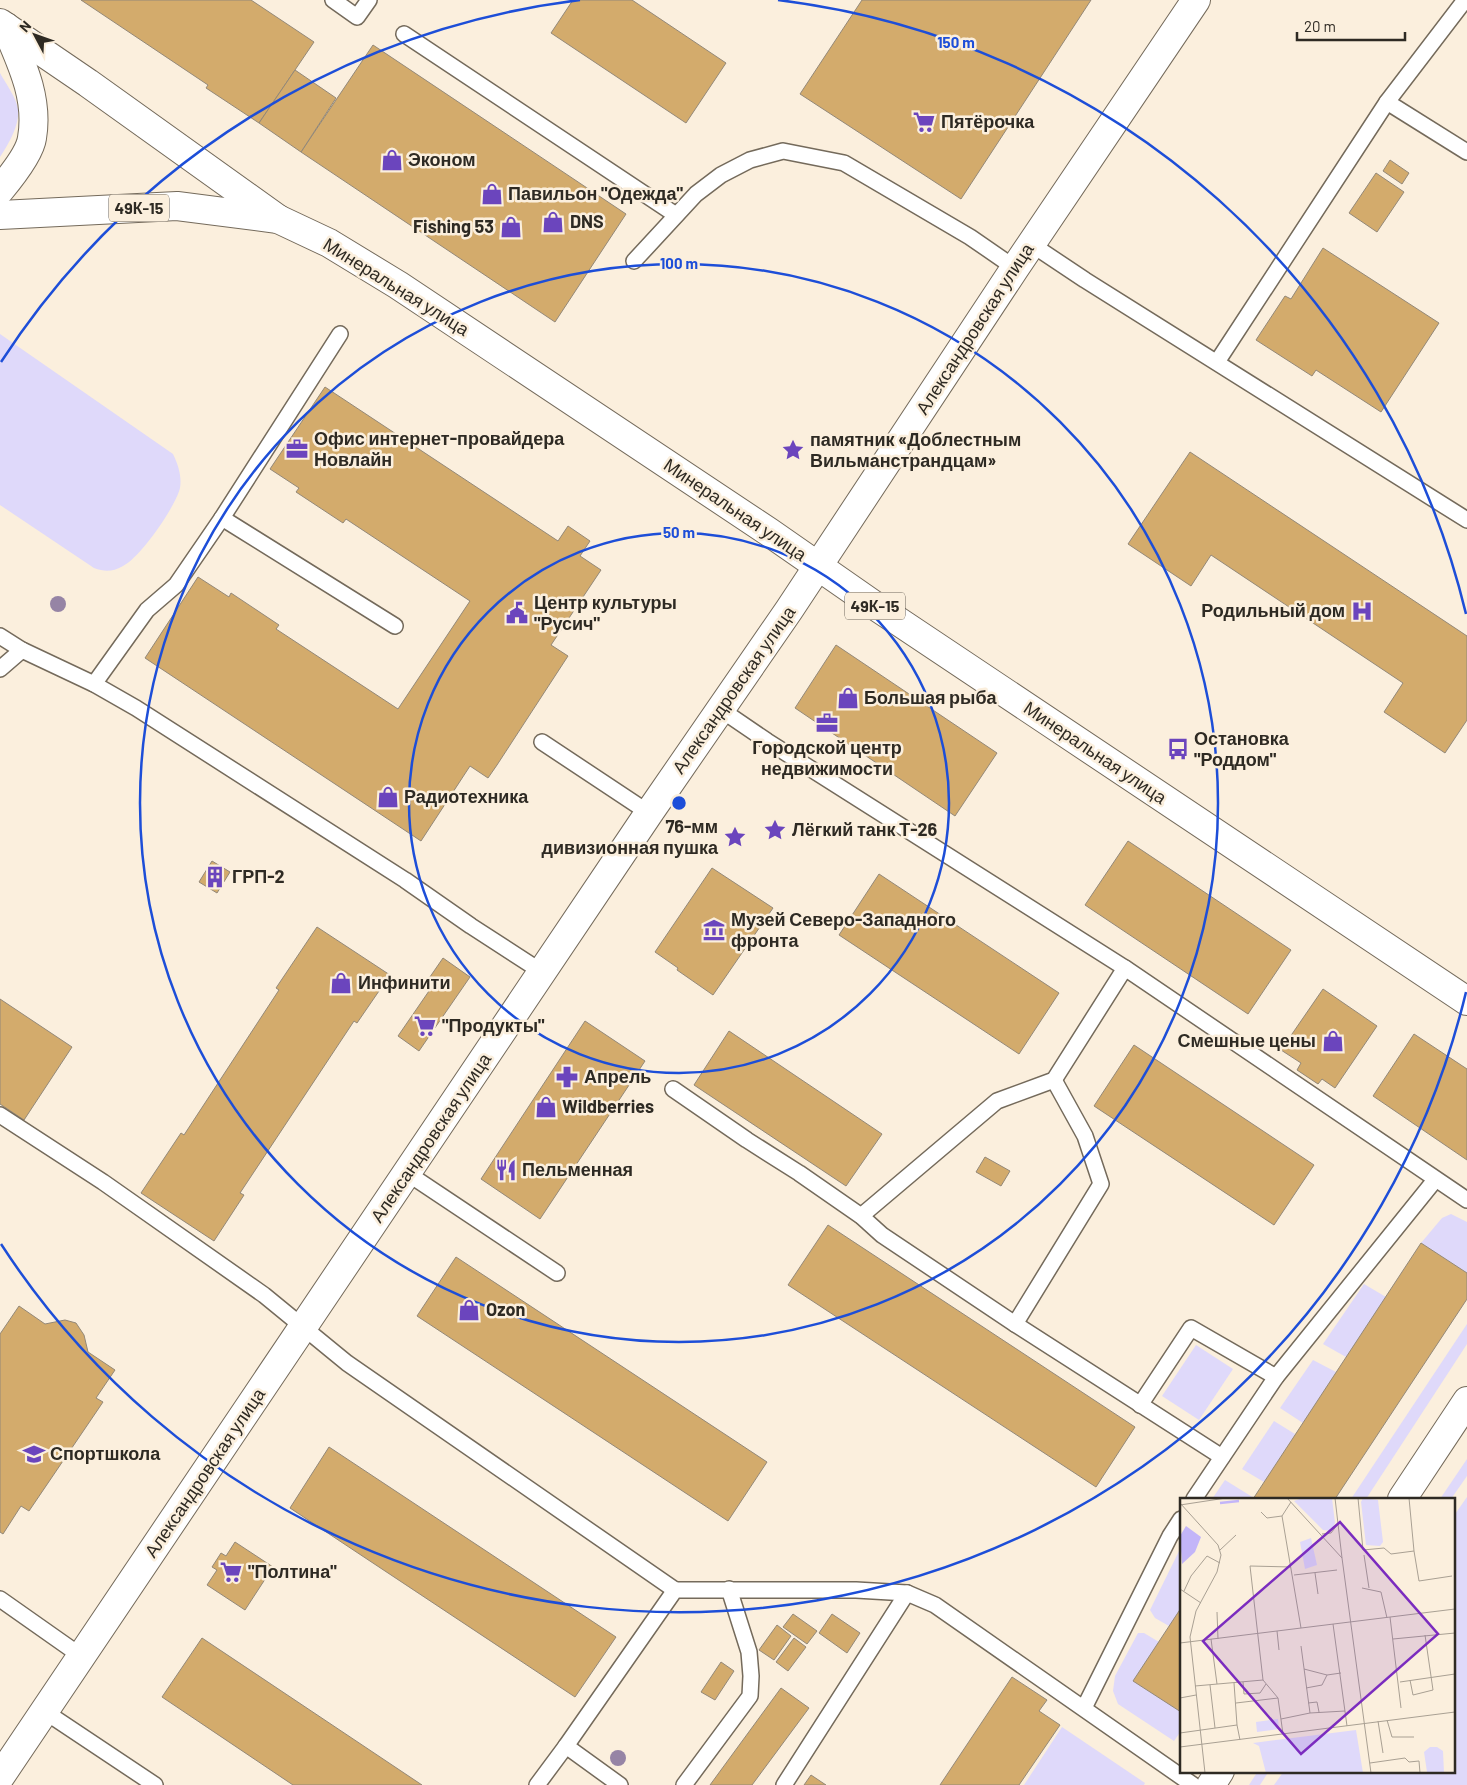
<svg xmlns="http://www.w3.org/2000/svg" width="1467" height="1785" font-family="Barlow,sans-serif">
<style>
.green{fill:#dfd9fa}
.building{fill:#d3ab6c;stroke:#938878}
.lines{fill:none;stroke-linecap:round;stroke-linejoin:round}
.service-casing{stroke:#746a5b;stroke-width:18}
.tertiary-casing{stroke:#746a5b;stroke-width:30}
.primary-casing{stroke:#746a5b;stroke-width:30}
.service{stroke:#fff;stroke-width:15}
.tertiary{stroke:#fff;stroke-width:28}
.primary{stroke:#fff;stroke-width:28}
.tree{fill:#9684a5}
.ring{fill:none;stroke:#1d4ed8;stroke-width:2.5}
.labels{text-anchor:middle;stroke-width:5;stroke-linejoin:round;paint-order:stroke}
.shield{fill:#fbefdd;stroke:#6c655b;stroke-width:1}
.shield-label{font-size:16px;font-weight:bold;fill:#2e2a23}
.poi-label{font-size:18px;font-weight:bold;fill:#2e2a23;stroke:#fbefdd;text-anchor:start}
.street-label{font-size:18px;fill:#2e2a23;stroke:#fbefdd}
.inset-river{fill:none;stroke:#c3b5f8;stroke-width:2.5}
.inset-road{fill:none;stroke:#a9a093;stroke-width:1}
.view{fill:#7b2cbf;fill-opacity:0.15;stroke:#7b2cbf;stroke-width:2.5}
.inset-edge{fill:none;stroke:#2e2a23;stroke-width:2.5}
.centre{fill:#1d4ed8;stroke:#fbefdd;stroke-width:2.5}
.ring-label{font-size:15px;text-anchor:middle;font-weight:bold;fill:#1d4ed8;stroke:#fbefdd;stroke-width:5;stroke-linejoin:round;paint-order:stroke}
</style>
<rect width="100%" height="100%" fill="#fbefdd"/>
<g class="green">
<path d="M0,73C6,84 16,97 18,109C20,125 8,145 0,157Z"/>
<path d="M0,334L173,454C178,464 182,476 180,488C176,506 140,558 123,566C112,572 105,572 94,568L0,505Z"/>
<path d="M1451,1214L1467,1222V1273L1421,1243L1442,1218Z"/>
<path d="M1364,1284L1386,1297L1346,1357L1323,1344Z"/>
<path d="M1467,1324V1344L1366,1499H1351Z"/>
<path d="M1196,1345L1233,1369L1199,1420L1162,1396Z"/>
<path d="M1313,1360L1336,1372L1303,1423L1280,1408Z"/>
<path d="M1274,1421L1295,1434L1264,1482L1242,1469Z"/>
<path d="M1467,1459V1476L1451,1499H1440Z"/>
<path d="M1225,1480L1254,1498L1212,1499Z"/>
<path d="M1467,1497V1785H1274L1284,1771H1453V1517Z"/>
<path d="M1181,1547V1608L1169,1626L1155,1618L1150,1610Z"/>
<path d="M1138,1633H1144L1159,1642L1133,1681L1181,1712V1731L1174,1741L1118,1704L1113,1691L1115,1676Z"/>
<path d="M1062,1727L1145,1783L1144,1785H1024Z"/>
<path d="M1258,1771H1269L1260,1785H1249Z"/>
</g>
<g class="building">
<path d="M81,0H251L314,42L259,123L206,88L208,85Z"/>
<path d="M573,0H632L726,63L686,123L551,33Z"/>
<path d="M862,0H1091L961,199L800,94Z"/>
<path d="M373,45L626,214L555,322L301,152Z"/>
<path d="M295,70L336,98L301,152L259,123Z"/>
<path d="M1390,160L1409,173L1402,184L1383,171Z"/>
<path d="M1376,173L1404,192L1377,232L1349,213Z"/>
<path d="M1323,248L1439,323L1381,412L1316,370L1312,376L1256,340L1285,296L1291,299Z"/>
<path d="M325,387L558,541L568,526L590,541L580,556L601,570L551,645L568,656L497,765L488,778L470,766L421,841L145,658L198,577L229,597L231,593L279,625L276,629L398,709L470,601L346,519L343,523L296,492L299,488L270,469Z"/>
<path d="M1190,452L1467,636V720L1445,753L1384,712L1403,683L1211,555L1191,586L1128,544Z"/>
<path d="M836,645L997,753L955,816L795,708Z"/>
<path d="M1128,841L1291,950L1248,1014L1085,905Z"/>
<path d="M212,861L230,872L217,893L199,882Z"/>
<path d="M712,868L773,908L713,995L677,970L678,968L655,952Z"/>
<path d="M879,874L1059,993L1019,1054L839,935Z"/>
<path d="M317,927L390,975L357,1023L354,1021L240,1193L244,1195L214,1241L141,1193L181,1133L184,1135L279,990L276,988Z"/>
<path d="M443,958L470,977L419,1051L398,1036L429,991L423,987Z"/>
<path d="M1323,989L1377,1026L1335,1088L1322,1079L1318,1084L1297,1070L1301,1063L1281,1050Z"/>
<path d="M0,999L72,1047L24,1120L0,1104Z"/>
<path d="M585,1021L645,1061L540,1219L481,1179Z"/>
<path d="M729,1031L882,1134L846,1186L694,1085Z"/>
<path d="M1414,1034L1467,1069V1160L1373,1096Z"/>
<path d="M1134,1045L1314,1165L1274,1225L1094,1106Z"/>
<path d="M985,1157L1010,1171L1001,1186L976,1172Z"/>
<path d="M828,1225L1135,1427L1096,1487L788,1285Z"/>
<path d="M1421,1243L1467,1273V1299L1335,1499H1253Z"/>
<path d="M456,1257L767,1462L728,1521L417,1316Z"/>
<path d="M19,1306L45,1324L65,1320L76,1323L84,1335L88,1352L115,1370L96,1398L103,1402L29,1511L21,1506L3,1534L0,1532V1334Z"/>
<path d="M329,1447L616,1637L575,1697L290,1508Z"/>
<path d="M235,1542L273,1567L245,1610L207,1585L217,1570L212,1567L221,1553L226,1556Z"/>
<path d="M1181,1608V1712L1133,1681Z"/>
<path d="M793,1614L817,1631L807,1644L783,1627Z"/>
<path d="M832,1614L860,1633L847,1653L819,1633Z"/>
<path d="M777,1625L791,1636L774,1660L759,1650Z"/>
<path d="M202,1638L422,1785H293L162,1697Z"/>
<path d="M794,1638L806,1647L788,1671L776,1662Z"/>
<path d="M721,1662L734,1671L715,1700L701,1692Z"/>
<path d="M1012,1677L1047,1700L1039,1711L1060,1725L1019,1785H940Z"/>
<path d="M781,1688L809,1708L752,1785H710Z"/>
<path d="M811,1775L826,1785H804Z"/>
</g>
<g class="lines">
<g class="service-casing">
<g id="service">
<path d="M333,0L357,17L369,0"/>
<path d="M404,34L676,215"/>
<path d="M1387,102L1467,152"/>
<path d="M1031,244L1085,280L1467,520"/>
<path d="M634,261L696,194L721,175L750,160L783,151L844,163L970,237L1015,268"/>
<path d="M1217,362L1387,102L1465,0"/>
<path d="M222,518L395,626"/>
<path d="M0,636L22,650L94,684L136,708L405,880L471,926L542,972"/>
<path d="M0,669L22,650"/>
<path d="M94,684L147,610L176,585L222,518L340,334"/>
<path d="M720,709L767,741L1125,968L1467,1200"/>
<path d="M542,742L649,813"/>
<path d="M673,1089L747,1140L799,1173L861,1216L882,1235L1015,1324L1222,1457"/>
<path d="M0,1115L103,1182L264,1295L347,1363L675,1590"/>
<path d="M407,1173L557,1273"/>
<path d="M861,1216L997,1101L1054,1080L1125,968"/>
<path d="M1015,1324L1101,1184L1085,1136L1054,1080"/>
<path d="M1140,1405L1191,1328L1276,1377"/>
<path d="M1194,1499L1276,1377L1435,1180"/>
<path d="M0,1599L81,1656"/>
<path d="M1084,1708L1170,1536L1181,1519"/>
<path d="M44,1711L155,1785"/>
<path d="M566,1746L620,1785"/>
<path d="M537,1785L566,1746L675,1590H856L907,1593L935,1605L1193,1785"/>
<path d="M684,1785L750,1696L751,1676L749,1652L729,1589"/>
<path d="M784,1785L907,1593"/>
</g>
</g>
<g class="tertiary-casing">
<g id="tertiary">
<path d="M0,23L88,83L278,219"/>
<path d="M0,190C10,178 30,153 32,138C39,98 21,62 6,27"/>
<path d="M1402,1499L1467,1401"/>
<path d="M0,1777L649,813L789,610L1015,268L1196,0"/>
<path d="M1211,1785L1220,1771"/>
</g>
</g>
<g class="primary-casing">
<path id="primary" d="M0,215L177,206L278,219L329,243L398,285L769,532L871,603L1467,1001"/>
</g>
<use href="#service" class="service"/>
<use href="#tertiary" class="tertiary"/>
<use href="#primary" class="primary"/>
</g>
<g class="tree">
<circle cx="58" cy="604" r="8"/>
<circle cx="618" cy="1758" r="8"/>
</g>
<g class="ring">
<circle cx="679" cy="803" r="270"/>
<circle cx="679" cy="803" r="539"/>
<path d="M1466 992A809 809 0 0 1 1 1244M1 362A809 809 0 0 1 580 0M778 0A809 809 0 0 1 1466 614"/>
</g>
<defs>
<g id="supermarket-bare" transform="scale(1.725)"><path d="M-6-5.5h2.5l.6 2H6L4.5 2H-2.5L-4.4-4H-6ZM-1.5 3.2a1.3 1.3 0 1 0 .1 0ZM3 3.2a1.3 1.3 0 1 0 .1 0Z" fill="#6b45bd" stroke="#fbefdd" stroke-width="2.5" paint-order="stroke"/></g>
<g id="shop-bare" transform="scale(1.725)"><path d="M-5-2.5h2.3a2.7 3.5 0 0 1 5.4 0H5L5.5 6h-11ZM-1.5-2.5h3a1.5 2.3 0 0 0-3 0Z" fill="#6b45bd" stroke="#fbefdd" stroke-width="2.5" paint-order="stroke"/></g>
<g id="office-bare" transform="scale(1.725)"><path d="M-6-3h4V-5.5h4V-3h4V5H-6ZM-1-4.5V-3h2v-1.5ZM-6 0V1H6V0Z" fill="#6b45bd" stroke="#fbefdd" stroke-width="2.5" paint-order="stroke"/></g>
<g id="sight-bare" transform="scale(1.725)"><path d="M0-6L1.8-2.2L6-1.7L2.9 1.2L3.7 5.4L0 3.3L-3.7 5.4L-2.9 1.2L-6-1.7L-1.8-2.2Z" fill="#6b45bd" stroke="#fbefdd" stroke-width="2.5" paint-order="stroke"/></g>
<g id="hospital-bare" transform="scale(1.725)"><path d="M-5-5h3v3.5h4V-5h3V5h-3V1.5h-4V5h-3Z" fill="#6b45bd" stroke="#fbefdd" stroke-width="2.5" paint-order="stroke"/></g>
<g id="civic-bare" transform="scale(1.725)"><path d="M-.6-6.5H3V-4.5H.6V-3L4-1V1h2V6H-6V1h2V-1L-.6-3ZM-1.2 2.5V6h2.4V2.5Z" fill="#6b45bd" stroke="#fbefdd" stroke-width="2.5" paint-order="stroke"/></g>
<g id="bus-bare" transform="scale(1.725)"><path d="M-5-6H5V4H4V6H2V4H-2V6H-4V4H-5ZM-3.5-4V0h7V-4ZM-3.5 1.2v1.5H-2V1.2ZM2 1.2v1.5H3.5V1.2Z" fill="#6b45bd" stroke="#fbefdd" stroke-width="2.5" paint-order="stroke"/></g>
<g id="building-bare" transform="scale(1.725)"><path d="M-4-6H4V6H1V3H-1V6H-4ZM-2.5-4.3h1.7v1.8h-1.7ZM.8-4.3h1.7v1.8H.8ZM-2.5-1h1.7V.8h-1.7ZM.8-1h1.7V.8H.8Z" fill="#6b45bd" stroke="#fbefdd" stroke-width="2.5" paint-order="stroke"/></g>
<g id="museum-bare" transform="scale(1.725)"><path d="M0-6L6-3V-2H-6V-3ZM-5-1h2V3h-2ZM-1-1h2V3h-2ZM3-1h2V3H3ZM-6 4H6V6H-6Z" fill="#6b45bd" stroke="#fbefdd" stroke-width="2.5" paint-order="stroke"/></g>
<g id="pharmacy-bare" transform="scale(1.725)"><path d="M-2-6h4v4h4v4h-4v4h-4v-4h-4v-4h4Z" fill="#6b45bd" stroke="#fbefdd" stroke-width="2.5" paint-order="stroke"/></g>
<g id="restaurant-bare" transform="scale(1.725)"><path d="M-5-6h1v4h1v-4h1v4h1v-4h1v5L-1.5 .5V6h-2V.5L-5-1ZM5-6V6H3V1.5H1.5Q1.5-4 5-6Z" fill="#6b45bd" stroke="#fbefdd" stroke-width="2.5" paint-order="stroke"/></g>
<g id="school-bare" transform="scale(1.725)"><path d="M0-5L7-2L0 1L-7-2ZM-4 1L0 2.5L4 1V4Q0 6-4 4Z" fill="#6b45bd" stroke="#fbefdd" stroke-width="2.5" paint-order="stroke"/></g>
</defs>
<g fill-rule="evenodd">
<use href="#supermarket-bare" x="924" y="122"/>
<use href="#shop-bare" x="392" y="160"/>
<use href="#shop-bare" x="492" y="194"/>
<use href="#shop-bare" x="553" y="222"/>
<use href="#shop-bare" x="511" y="227"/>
<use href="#office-bare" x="297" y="449"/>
<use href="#sight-bare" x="793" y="450"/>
<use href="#hospital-bare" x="1362" y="611"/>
<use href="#civic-bare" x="517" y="613"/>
<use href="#shop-bare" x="848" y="698"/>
<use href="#office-bare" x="827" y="723"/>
<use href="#bus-bare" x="1178" y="749"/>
<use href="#shop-bare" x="388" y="797"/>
<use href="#sight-bare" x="775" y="830"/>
<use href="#sight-bare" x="735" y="837"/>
<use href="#building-bare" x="215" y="877"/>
<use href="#museum-bare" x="714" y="930"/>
<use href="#shop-bare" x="341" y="983"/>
<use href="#supermarket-bare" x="425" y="1026"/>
<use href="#shop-bare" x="1333" y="1041"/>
<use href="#pharmacy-bare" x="567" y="1077"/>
<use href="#shop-bare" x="546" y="1107"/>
<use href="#restaurant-bare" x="506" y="1170"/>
<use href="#shop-bare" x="469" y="1310"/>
<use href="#school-bare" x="34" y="1454"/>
<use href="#supermarket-bare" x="231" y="1572"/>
</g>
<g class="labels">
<g class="shield">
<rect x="109" y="194.5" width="60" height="27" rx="4"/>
<rect x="845" y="592.5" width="60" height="27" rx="4"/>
</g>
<g class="shield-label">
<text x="139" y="214">49К-15</text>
<text x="875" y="612">49К-15</text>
</g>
<g class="poi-label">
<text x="941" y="128">Пятёрочка</text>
<text x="408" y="166">Эконом</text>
<text x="508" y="200">Павильон "Одежда"</text>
<text x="570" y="228">DNS</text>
<text x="494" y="233" text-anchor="end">Fishing 53</text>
<text x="314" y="445">Офис интернет-провайдера<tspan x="314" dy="21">Новлайн</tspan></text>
<text x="810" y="446">памятник «Доблестным<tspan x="810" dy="21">Вильманстрандцам»</tspan></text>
<text x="534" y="609">Центр культуры<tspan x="534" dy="21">"Русич"</tspan></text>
<text x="1345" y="617" text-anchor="end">Родильный дом</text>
<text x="864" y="704">Большая рыба</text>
<text x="1194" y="745">Остановка<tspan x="1194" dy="21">"Роддом"</tspan></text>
<text x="827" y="754" text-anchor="middle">Городской центр<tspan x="827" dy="21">недвижимости</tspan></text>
<text x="404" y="803">Радиотехника</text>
<text x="718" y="833" text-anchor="end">76-мм<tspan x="718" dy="21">дивизионная пушка</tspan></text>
<text x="792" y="836">Лёгкий танк Т-26</text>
<text x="232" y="883">ГРП-2</text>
<text x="731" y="926">Музей Северо-Западного<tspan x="731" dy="21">фронта</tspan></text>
<text x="358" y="989">Инфинити</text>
<text x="442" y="1032">"Продукты"</text>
<text x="1316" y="1047" text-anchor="end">Смешные цены</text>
<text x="584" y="1083">Апрель</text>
<text x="562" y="1113">Wildberries</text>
<text x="522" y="1176">Пельменная</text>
<text x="486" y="1316">Ozon</text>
<text x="50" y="1460">Спортшкола</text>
<text x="248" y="1578">"Полтина"</text>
</g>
<g class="street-label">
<text transform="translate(396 287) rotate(32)" y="6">Минеральная улица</text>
<text transform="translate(975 329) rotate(-57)" y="6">Александровская улица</text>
<text transform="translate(735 510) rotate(34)" y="6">Минеральная улица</text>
<text transform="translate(734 690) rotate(-55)" y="6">Александровская улица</text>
<text transform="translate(1095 753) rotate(34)" y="6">Минеральная улица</text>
<text transform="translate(431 1138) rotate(-56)" y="6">Александровская улица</text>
<text transform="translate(205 1473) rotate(-56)" y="6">Александровская улица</text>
</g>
</g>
<g transform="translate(1180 1498)">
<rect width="275" height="275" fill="#fbefdd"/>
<path d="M122,0H152L155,25L151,33L143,32L114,3ZM183,0L198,2L203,44L200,48L186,47L181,4ZM131,40L137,67L125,71L120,44ZM98,221L99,231L77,234L76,224ZM176,232L183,275H86L79,248L73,245ZM250,249H257L263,253L264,275L247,274L244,254Z" fill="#dfd9fa"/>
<path d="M6,28L21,39L15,54L2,66L0,38Z" fill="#c3b5f8"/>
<path class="inset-river" d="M40,5L59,3"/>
<path class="inset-road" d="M107,0L162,60L191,275M155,0L162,60M178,0L183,52L204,50L211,56L234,53L229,0M0,5L38,47L41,57L37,74L16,113L10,139L25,275M0,7L46,0M81,14L87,20L102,18L111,4M102,18L121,130M142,36L151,35L158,26M40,52L56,37M234,53L239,83L272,78M184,57L189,90M135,75L138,96M114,77L157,72M182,90L201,94L207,120M0,91L21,105M4,93L11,78L27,58L40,65M37,114L38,141M210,119L221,210M153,126L167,228M97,133L99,152M31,141L37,186M213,141L275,135M0,145L275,111M121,148L130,215M124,171L147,177L161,175M83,182L70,68L111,69M230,182L233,197L253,192L245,137M63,184L64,196L80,195L86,186M220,184L275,176M54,185L57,227M30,187L35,230M15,188L83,182L98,200L103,236M126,190L142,187L147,177M0,200L16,197M56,205L98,200M128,205L137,204L139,214M101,221L130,215L165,213M207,222L212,239H234M198,223L203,255M0,235L57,227L60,242M0,249L275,214M190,265L225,260L229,264L239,263L240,275"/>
<path class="view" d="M160,24L258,136L121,256L23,143Z"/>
<rect width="275" height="275" class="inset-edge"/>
</g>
<circle cx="679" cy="803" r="8" class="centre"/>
<g class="ring-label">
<text x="956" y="48">150 m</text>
<text x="679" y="269">100 m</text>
<text x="679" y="538">50 m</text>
</g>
<g transform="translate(35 35) rotate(311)" stroke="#fbefdd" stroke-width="4" paint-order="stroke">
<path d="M0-4L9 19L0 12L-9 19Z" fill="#2e2a23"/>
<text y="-8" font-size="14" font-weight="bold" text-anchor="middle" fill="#2e2a23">N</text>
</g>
<path d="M1297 32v8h108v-8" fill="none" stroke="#2e2a23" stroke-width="2.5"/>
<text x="1304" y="32" font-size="15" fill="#2e2a23" stroke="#fbefdd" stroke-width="4" paint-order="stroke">20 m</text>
</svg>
